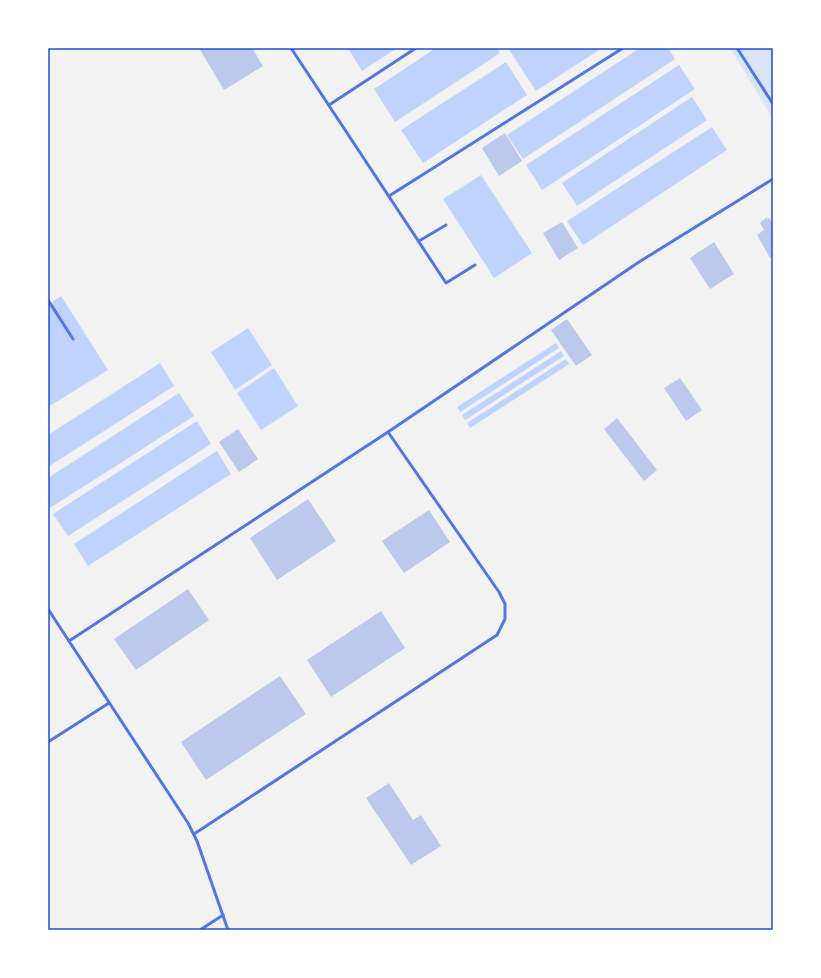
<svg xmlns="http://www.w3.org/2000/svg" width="821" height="978" font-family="'Source Serif 4',serif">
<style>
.green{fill:#dbe4f7}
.water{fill:#bfd3fe}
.building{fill:#bdc9ec}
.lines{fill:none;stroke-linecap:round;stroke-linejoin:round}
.service{stroke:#5277de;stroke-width:3}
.neatline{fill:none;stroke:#1d4ed8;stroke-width:1.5}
</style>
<rect width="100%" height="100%" fill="#f2f2f2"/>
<path class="green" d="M730,48H773V119Z"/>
<g class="water">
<path d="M348,48H397L362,71Z"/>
<path d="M436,48H497L500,53L395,122L374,89Z"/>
<path d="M508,48H602L536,91Z"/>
<path d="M640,48H668L675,59L523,159L507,135Z"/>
<path d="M506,62L527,95L423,163L401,130Z"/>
<path d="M679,65L695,89L542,190L526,165Z"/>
<path d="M692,97L707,120L577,206L562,183Z"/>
<path d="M712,127L727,150L583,245L567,221Z"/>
<path d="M481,175L532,253L494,278L443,199Z"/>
<path d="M61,296L108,370L48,407V305Z"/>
<path d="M248,328L272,365L235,390L211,352Z"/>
<path d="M556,343L559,348L460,412L457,407Z"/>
<path d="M561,351L564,356L465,420L462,415Z"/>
<path d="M566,359L569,364L470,428L467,423Z"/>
<path d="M160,363L174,386L48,467V435Z"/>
<path d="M274,368L298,406L261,430L237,393Z"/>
<path d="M179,393L194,416L50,508L48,505V478Z"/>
<path d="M197,421L211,444L68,536L53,514Z"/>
<path d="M217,451L231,474L88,566L74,544Z"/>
</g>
<g class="building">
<path d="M199,48H252L263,66L224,90Z"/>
<path d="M505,133L522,161L499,176L482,148Z"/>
<path d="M767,217V219L769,218L773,224V256L770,258L757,235L764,230L760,223Z"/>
<path d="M562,222L578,248L559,260L543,233Z"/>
<path d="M714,242L734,274L710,289L690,258Z"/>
<path d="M567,319L592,355L576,366L551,330Z"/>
<path d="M680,378L702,410L686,421L664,388Z"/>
<path d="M617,418L657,470L644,481L604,429Z"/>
<path d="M238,429L258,459L239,472L219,442Z"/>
<path d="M308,499L336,541L277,580L250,538Z"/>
<path d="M429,510L450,542L404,573L382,541Z"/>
<path d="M188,589L209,620L136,670L114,639Z"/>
<path d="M381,611L405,648L331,697L307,660Z"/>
<path d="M280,676L306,714L206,780L181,742Z"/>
<path d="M389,783L413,820L421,815L441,846L411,865L366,798Z"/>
</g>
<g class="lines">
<g class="service">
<path d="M291,48L446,283L475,265"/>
<path d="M737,48L773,104"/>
<path d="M329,105L416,48"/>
<path d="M389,196L623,48"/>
<path d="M419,241L446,225"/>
<path d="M48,300L73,339"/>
<path d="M48,609L188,823L197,841L228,930"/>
<path d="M69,641L388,432L639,262L773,179"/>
<path d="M48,742L109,703"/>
<path d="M194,834L497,635L505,619V604L499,592L388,432"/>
<path d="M200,930L223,915"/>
</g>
</g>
<rect width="821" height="978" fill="none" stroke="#ffffff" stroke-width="98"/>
<rect x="49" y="49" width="723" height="880" class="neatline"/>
</svg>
